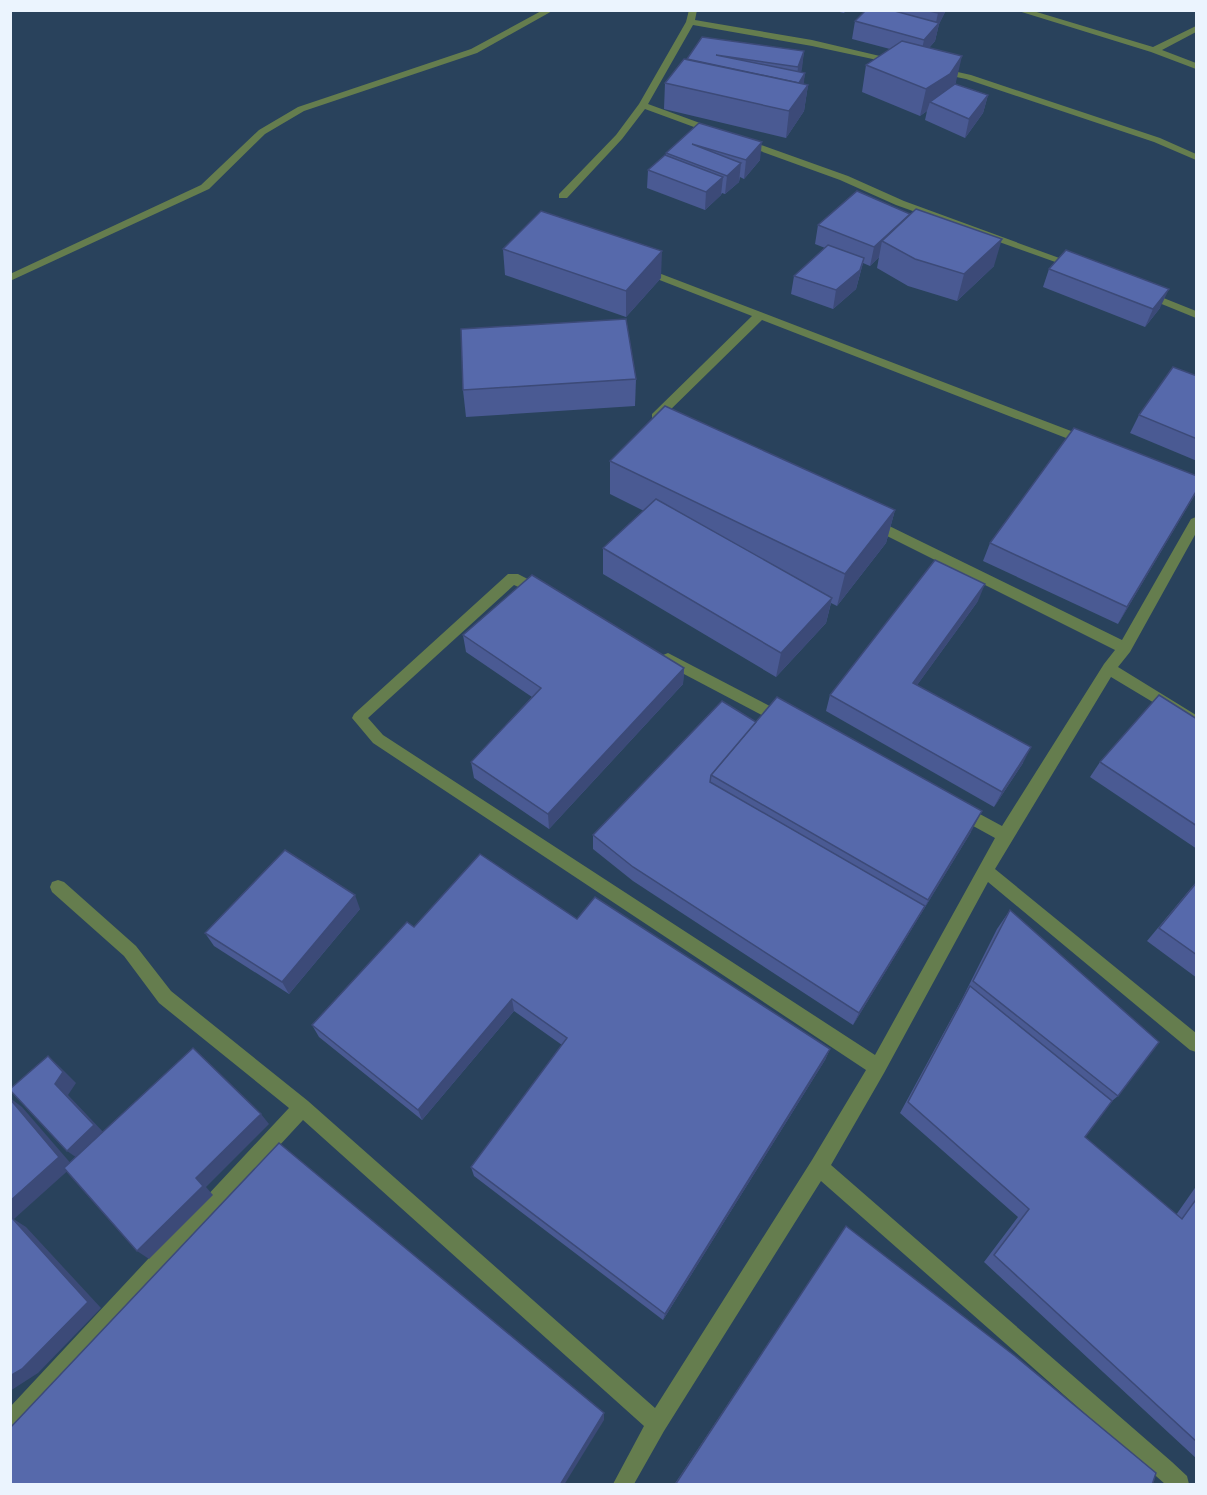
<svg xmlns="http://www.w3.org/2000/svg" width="1207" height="1495" font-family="Arial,sans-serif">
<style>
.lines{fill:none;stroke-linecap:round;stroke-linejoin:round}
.minor{fill:#657d4e;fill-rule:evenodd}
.wall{fill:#4a5a93}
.shaded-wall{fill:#3c4a78}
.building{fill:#5669ab;stroke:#3c4a78;stroke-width:1.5}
</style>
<rect width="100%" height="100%" fill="#29425c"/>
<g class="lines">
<g class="minor">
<path d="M543,10H554L477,53L304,111L265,134L209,189L10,281V274L201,185L259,130L298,107L471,49Z"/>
<path d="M689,10H697L695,20L812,40L901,61L896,64L812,46L693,25L648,104L719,130V134H713L645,109L622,139L567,198H559V194L616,135L639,104L686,22Z"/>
<path d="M1015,10H1030L1153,47L1196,26V32L1162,50L1196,63V69L1151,52Z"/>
<path d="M940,68L971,75L1160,138L1196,154V160L1154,142L966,79L937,73L935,71Z"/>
<path d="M741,140H747L848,176L904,201L1081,266L1076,269L1072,268L896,205L840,180L741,144Z"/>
<path d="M643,267L1092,439L1094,442L1092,445H1084L762,320L664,416L668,420L666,423L662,424L652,420V414L752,316L639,272L638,270Z"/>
<path d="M1146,291L1196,311V318L1142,296V292Z"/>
<path d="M1196,517V533L1130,652L1118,667L1196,715V728L1111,677L995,869L1196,1033V1052L1190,1050L988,882L884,1073L831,1165L1172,1462L1187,1476L1189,1484H1165L821,1181L664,1431L634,1484H613L644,1426L303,1120L17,1430L10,1433V1407L289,1108L159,1003L124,956L52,892L50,887L52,882L58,880L64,882L136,946L171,991L308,1101L655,1408L812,1160L866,1070L373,743L352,718L354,714L508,574H518L545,588L547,592L545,596L540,597L514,585L368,718L383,735L875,1055L995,838L955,816L952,811L955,806L960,804L965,806L1002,826L1104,664L1115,650L867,526L865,523L867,520H877L1122,640L1191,519Z"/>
<path d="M668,653L787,715L789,719L787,723H777L663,663L661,659L663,655Z"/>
</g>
</g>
<g class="wall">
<path d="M831,10H846L844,13Z"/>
<path d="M893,10H946L939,24L935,41L929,48L956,82L955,84L988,95L983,113L965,138L925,120L927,111L920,116L862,92L866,65L890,49L852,39L855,21Z"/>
<path d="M702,37L804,51L801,72L805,73L803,84L808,85L804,111L786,138L664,109L665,83L684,59H687Z"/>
<path d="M699,123L760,160L744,179L740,177L739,182L725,194L722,193L721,195L705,210L647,188L648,170L666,156V153Z"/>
<path d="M818,225L994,266L957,301L908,286L877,268L879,257L870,266L863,263L856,289L833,309L791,294L794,276L825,248L815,244Z"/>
<path d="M503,249L661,278L626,317L505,275Z"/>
<path d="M1049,269L1160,308L1145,327L1043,287Z"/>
<path d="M1196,376L1197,461L1130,433L1139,415Z"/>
<path d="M636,379L635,406L466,417L463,390Z"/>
<path d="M610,461L895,510L886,543L837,606L831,603L826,623L776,677L603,574V548L644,511L610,494Z"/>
<path d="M1197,491L1118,624L983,561L990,543Z"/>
<path d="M978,601L917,685L1023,763L994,807L826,711L830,695Z"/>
<path d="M463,635L684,668L683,684L549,829L474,778L471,762L532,697L466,652Z"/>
<path d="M1197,719V849L1090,777L1100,762Z"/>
<path d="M756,722L971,832L853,1025L633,881L593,849V835Z"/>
<path d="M1197,881V978L1147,941Z"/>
<path d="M360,909L289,994L214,946L205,933Z"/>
<path d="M1010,910L1118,1096L1112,1101L1085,1137L1176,1215L1197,1185V1459L984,1262L1018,1217L900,1113L962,999L997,929Z"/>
<path d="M577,919L830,1049L825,1060L663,1320L474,1176L471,1167L562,1045L514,1011L422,1120L319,1037L312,1025L414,927Z"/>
<path d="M846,1226L1152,1485H674Z"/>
</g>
<g class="shaded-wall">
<path d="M940,10H946L939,24L935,41L920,58L924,40L935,27L938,13Z"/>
<path d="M804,51L802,69L796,85L798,67Z"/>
<path d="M962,56L956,82L944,100L930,102L927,111L920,116L926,89Z"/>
<path d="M805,73L803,91L808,85L804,111L786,138L789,111L797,87Z"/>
<path d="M988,95L983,113L965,138L969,119Z"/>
<path d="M762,142L760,160L744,179L746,160Z"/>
<path d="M741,163L739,182L725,194L727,176Z"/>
<path d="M723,177L721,195L705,210L706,192Z"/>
<path d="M910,214L882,241L879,257L870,266L874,247Z"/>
<path d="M1002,239L994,266L957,301L964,274Z"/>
<path d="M662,251L661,278L626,317V291Z"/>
<path d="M864,258L856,289L833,309L836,290Z"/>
<path d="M1169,289L1160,308L1145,327L1153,309Z"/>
<path d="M1197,490L1193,497L1118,624L1127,607Z"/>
<path d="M895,510L886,543L837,606L845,574Z"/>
<path d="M985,584L978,601L907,699L913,683Z"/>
<path d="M832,598L826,623L776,677L781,653Z"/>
<path d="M684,668L683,684L549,829L548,814Z"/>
<path d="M1031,747L1023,763L994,807L1002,792Z"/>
<path d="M982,811L971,832L853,1025L859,1013L925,906Z"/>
<path d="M355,895L360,909L289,994L282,982Z"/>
<path d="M512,999L514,1011L422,1120L418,1110Z"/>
<path d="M830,1049L825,1060L663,1320L665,1314Z"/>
<path d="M48,1056L60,1067L76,1083L68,1095L106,1135L80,1160L67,1151L55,1084Z"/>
<path d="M10,1098L22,1107L73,1166L14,1219L10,1218Z"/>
<path d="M261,1114L269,1124L206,1187L213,1195L149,1259L137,1251L196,1178Z"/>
<path d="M12,1218L26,1227L101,1308L38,1373L10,1391Z"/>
<path d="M604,1413V1420L564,1485H560Z"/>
</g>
<g class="building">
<path d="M866,10H891L939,23L924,40L855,21Z"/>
<path d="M924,10H940L938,13Z"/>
<path d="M702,37L804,51L798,67L716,55L805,73L799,83L687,59Z"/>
<path d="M902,41L962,56L950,74L926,89L866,65Z"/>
<path d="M684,59L808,85L789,111L665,83Z"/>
<path d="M955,84L988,95L969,119L930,102Z"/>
<path d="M699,123L762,142L746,160L692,144L741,163L727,176L666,153Z"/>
<path d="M665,155L723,177L706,192L648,170Z"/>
<path d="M857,191L910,214L874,247L818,225Z"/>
<path d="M916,209L1002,239L964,274L915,259L882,241Z"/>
<path d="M541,211L662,251L626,291L503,249Z"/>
<path d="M828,245L864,258L860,270L836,290L794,276Z"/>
<path d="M1066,250L1169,289L1153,309L1049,269Z"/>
<path d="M626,319L636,379L463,390L461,329Z"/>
<path d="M1173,367L1197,376V439L1139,415Z"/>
<path d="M665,406L895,510L845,574L610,461Z"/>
<path d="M1074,428L1197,476V490L1127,607L990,543Z"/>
<path d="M656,499L832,598L781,653L603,548Z"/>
<path d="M935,560L985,584L913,683L1031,747L1002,792L830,695Z"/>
<path d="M532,575L684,668L548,814L471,762L541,688L463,635Z"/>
<path d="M1159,695L1197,719V826L1100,762Z"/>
<path d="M777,697L982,811L928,900L711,775Z"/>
<path d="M722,701L756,722L711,775L710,782L925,906L859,1013L633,867L593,835Z"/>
<path d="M285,850L355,895L282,982L205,933Z"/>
<path d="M480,854L577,919L595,897L830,1049L665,1314L471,1167L567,1038L512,999L418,1110L312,1025L407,922L414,927Z"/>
<path d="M1197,882V955L1159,928Z"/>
<path d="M1010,910L1159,1042L1118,1096L973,981Z"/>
<path d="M970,986L1112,1101L1085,1137L1182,1219L1197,1198V1442L994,1255L1029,1209L908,1102Z"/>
<path d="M193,1048L261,1114L196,1178L203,1186L137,1251L64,1168Z"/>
<path d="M48,1056L63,1072L55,1084L94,1125L67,1151L10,1090V1089Z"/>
<path d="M10,1099L59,1157L10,1201Z"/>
<path d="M279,1143L604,1413L560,1485H10V1428Z"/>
<path d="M12,1218L88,1302L22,1369L10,1376V1219Z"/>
<path d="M846,1226L1015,1356L1156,1473L1152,1485H675Z"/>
</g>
<rect width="1207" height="1495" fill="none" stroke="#ebf4fe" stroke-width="24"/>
</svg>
